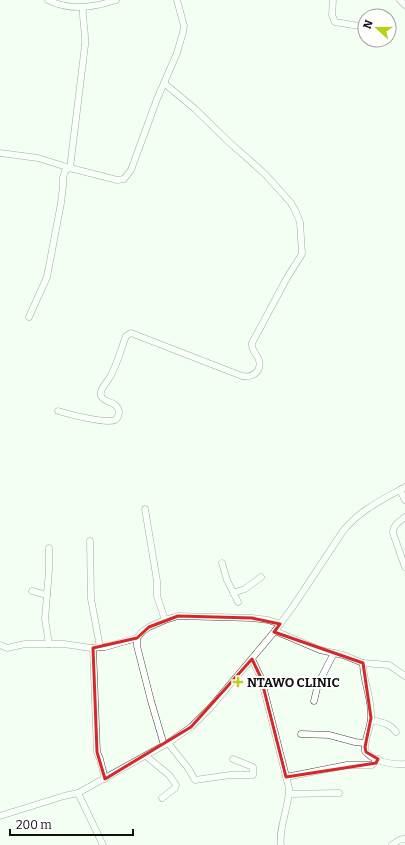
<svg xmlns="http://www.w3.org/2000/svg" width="405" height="845" font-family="Bitter,serif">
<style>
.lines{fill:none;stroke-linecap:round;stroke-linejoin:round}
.minor-casing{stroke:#434343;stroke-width:7}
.minor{stroke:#fff;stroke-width:6}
.marked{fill:none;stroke:#d62828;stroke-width:3;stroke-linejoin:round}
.poi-dot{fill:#bacf1a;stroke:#fff;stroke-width:1.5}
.labels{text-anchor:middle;stroke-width:4;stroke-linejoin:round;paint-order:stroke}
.poi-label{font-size:13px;font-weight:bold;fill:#101010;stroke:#fff;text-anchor:start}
</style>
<rect width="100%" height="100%" fill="#f4fff4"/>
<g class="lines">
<g class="minor-casing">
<g id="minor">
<path d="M48,0C70,11 93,8 116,0"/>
<path d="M333,0L332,15L335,22L365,27"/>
<path d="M400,0L405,5"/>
<path d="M0,153L38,158L70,168L117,180L124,179L131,170L157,99L177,53L183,32L184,26L177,0"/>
<path d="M29,317L47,277L61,203L63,186V177L65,171L70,168L85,45C86,32 82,20 83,7"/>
<path d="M58,411C68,414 106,424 115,420C118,418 119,415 119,412C117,400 105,404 101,396C99,390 107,382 110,377C117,365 121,349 126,336L131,333L242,376C252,378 262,372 259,360C257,354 251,350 252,343L288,276L302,254L300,222L295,210L291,203L265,174L230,143L195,109L164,83"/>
<path d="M400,490L405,500"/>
<path d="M145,509L157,581V596L165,620"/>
<path d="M405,517C399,522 393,525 393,533L405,567"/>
<path d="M90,541L91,599L100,647"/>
<path d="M222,563L227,580L238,602"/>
<path d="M32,591L47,595"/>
<path d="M233,593L245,589L261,577"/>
<path d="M275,631L320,650L343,655L363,663L389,665L405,676"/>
<path d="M49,644L45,619L49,570V548"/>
<path d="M0,645L7,648L25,644H64L91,648L105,647L137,638"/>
<path d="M93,648L97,752L100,759L105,779"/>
<path d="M252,659L261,678L289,788C290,804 278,829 281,845"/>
<path d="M363,663C363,682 372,698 371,717C371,728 364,739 365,751C374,762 392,765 405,764"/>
<path d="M314,701L318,684L334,653"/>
<path d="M371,720C380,722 390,723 396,732"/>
<path d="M301,734L329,735L355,742L365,743"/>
<path d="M168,743L188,768L195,780L230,775H253V767L233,759"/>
<path d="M164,745L151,701L137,646V638L142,632L149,627L165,620L178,616L252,618L268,620L280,624"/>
<path d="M146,756L169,775L176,785L175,788L162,798"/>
<path d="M286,777L347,765H372L378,759"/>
<path d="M78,793L103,845"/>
<path d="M290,794L339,793"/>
<path d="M0,816L64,796L78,793L168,743L191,727L211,707L275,631L294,605L343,531C360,510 382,500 405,487"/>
<path d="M392,845C396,842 400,838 405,839"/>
</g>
</g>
<use href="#minor" class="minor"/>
</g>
<path d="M0 0H405V845H0ZM178,616L252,618L280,624L274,632L363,663L371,718L365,747L366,752L378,759L376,763L286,777L261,678L252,659L191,727L105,779L97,752L93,648L137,638L149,627Z" fill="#f4fff4" fill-opacity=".55" fill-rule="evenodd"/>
<path class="marked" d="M178,616L252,618L280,624L274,632L363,663L371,718L365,747L366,752L378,759L376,763L286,777L261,678L252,659L191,727L105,779L97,752L93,648L137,638L149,627Z"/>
<path class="poi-dot" d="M236 676h4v4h4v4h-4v4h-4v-4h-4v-4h4z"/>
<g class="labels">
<g class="poi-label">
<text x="247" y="687">NTAWO CLINIC</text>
</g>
</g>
<g transform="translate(377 28) rotate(291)"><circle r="19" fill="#ffffff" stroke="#9f9f9f"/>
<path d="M0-3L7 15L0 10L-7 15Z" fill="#bacf1a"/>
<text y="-6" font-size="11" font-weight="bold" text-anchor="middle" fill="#101010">N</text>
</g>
<path d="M10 829v6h123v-6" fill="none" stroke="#101010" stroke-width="2"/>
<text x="16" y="829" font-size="12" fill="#101010" stroke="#ffffff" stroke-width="3" paint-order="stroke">200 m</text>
</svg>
